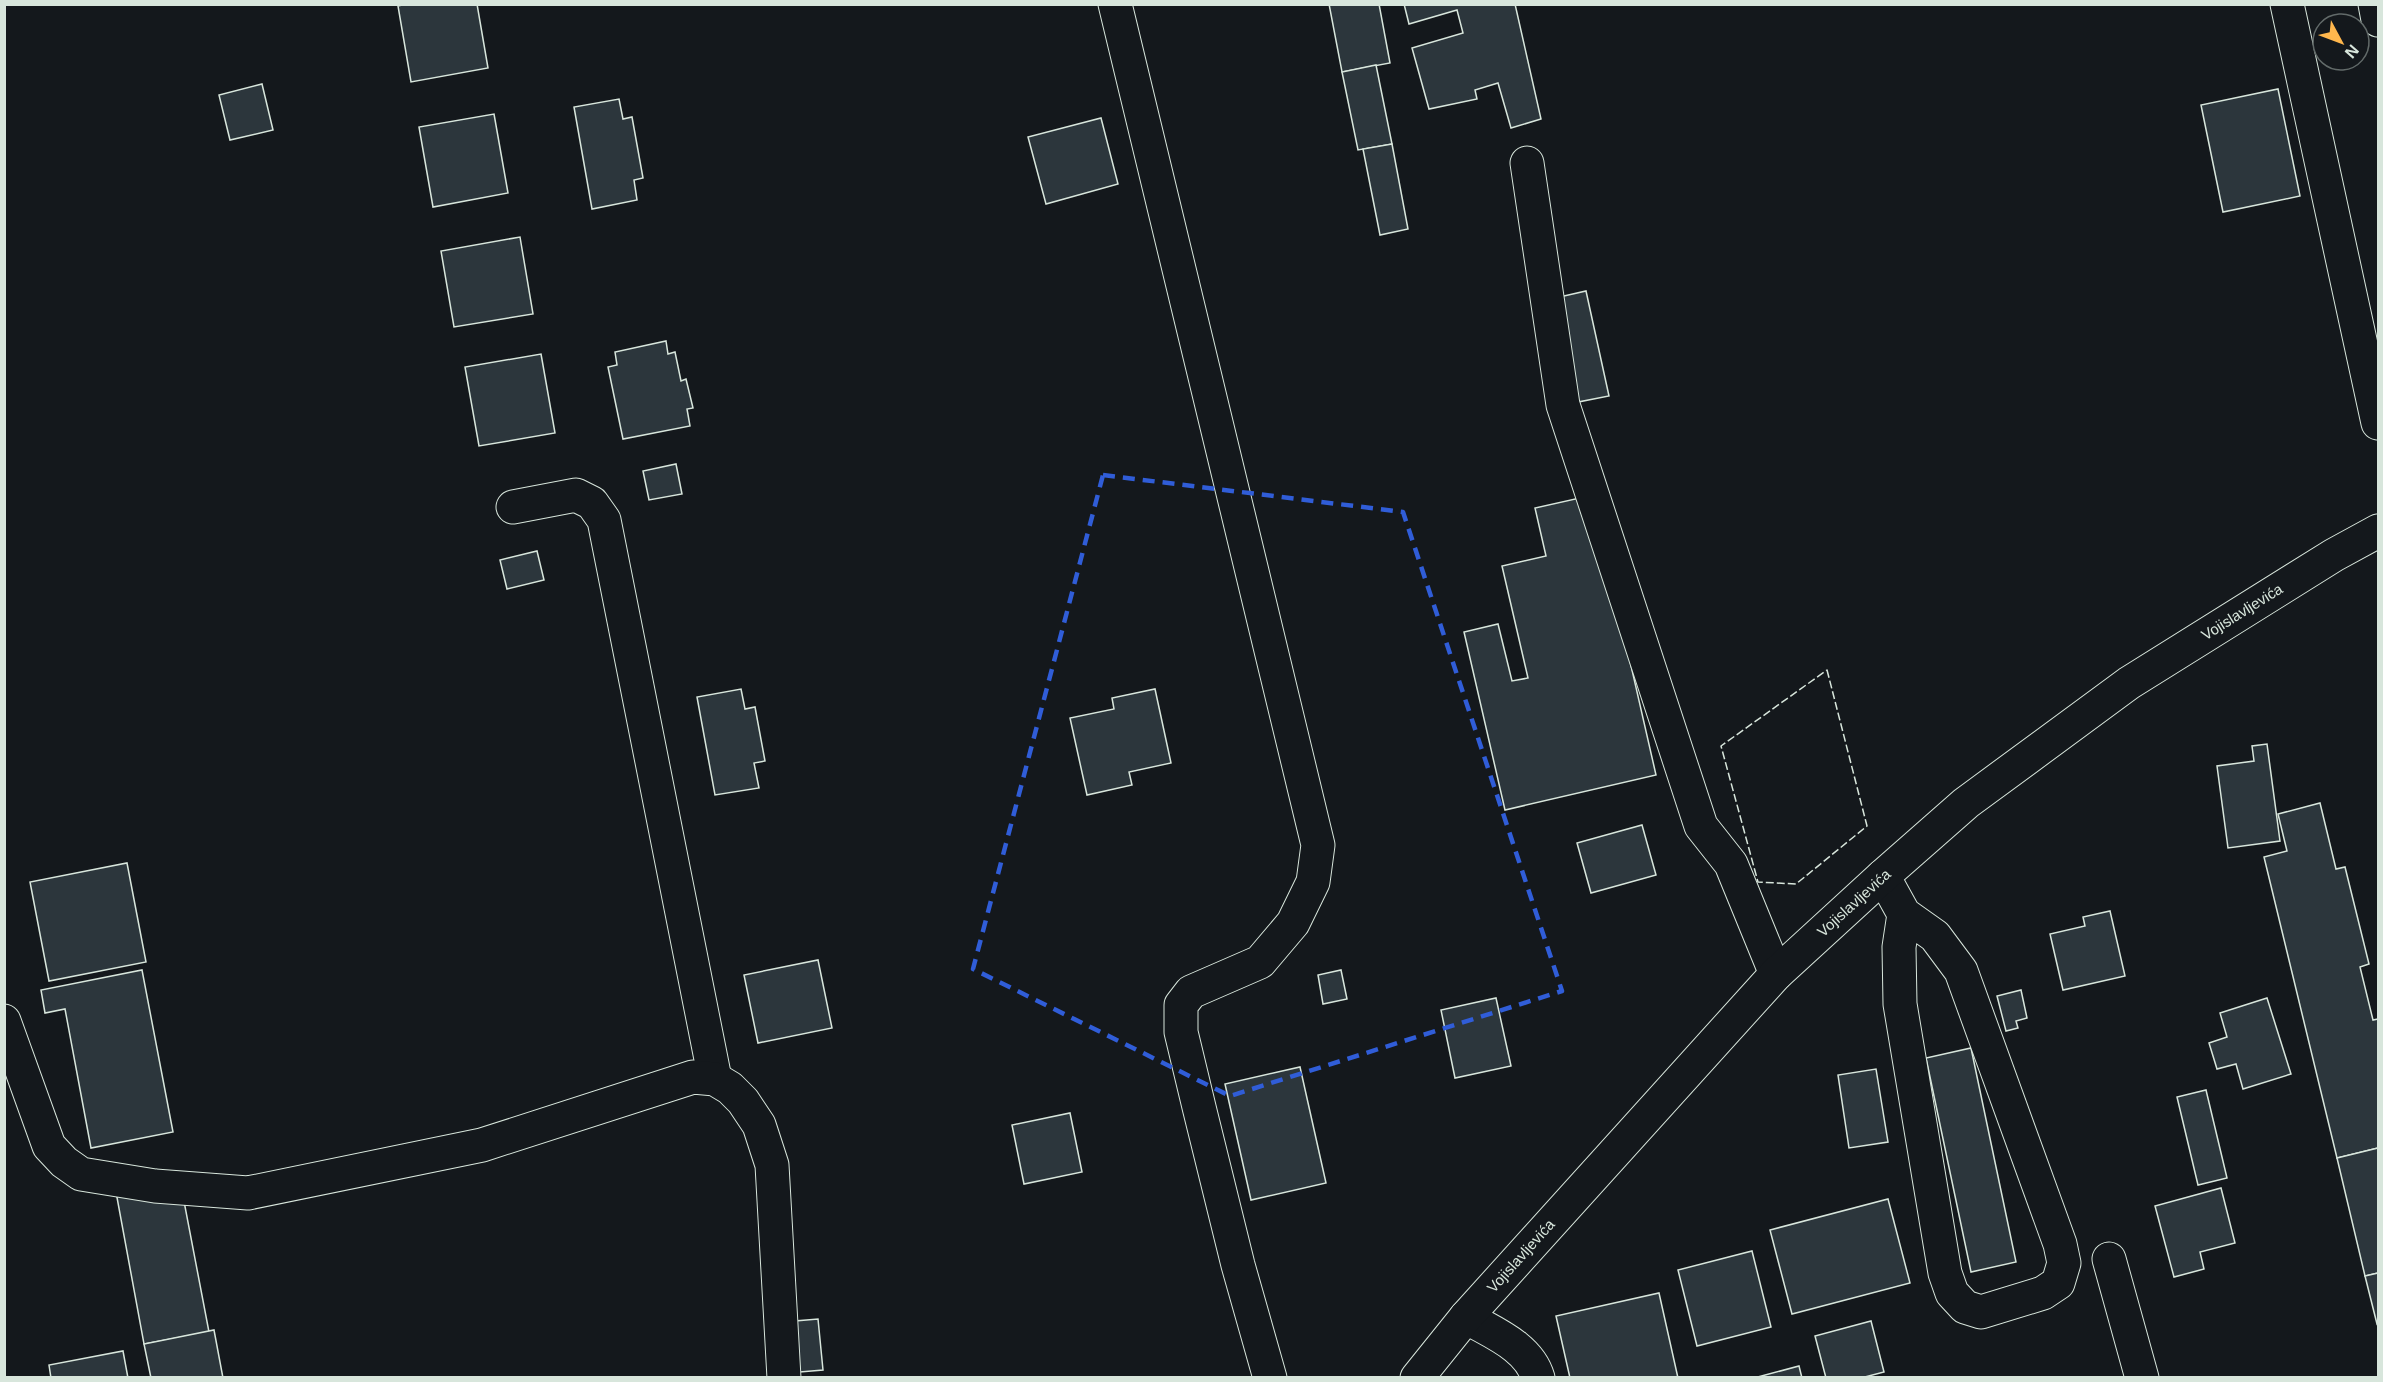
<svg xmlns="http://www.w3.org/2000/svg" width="2383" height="1382" font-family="Helvetica,sans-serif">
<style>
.building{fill:#2c363c;stroke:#d8e6dc;stroke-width:1.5}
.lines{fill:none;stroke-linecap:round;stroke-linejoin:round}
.minor-casing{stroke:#d8e6dc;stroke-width:35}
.major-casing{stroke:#d8e6dc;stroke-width:35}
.minor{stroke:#14181c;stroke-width:33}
.major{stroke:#14181c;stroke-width:33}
.fence{stroke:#d8e6dc;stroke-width:1.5;stroke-dasharray:8 3;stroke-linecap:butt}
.marked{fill:none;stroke:#305dd8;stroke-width:4.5;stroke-dasharray:12 8;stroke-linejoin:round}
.labels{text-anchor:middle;stroke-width:4.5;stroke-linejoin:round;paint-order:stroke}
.street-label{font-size:15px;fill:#d8e6dc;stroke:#14181c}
</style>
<rect width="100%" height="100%" fill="#14181c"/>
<g class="building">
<path d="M406,4H477L488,68L411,82L398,6Z"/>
<path d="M1329,4H1379L1390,63L1342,72Z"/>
<path d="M1404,4H1515L1541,119L1511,128L1498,83L1475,90L1477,99L1429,109L1412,48L1463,33L1457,10L1409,24Z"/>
<path d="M1376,65L1392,144L1358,150L1342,72Z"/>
<path d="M262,84L273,130L230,140L219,95Z"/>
<path d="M2278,89L2300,196L2223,212L2201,105Z"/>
<path d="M619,99L623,119L632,117L643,178L634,180L637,200L592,209L574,107Z"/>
<path d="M494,114L508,193L433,207L419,127Z"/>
<path d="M1101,118L1118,184L1046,204L1028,137Z"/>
<path d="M1392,144L1408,229L1380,235L1363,149Z"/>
<path d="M520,237L533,314L454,327L441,251Z"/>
<path d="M1586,291L1609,396L1578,402L1555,298Z"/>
<path d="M666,341L668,354L675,352L681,381L686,379L693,408L687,409L690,426L623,439L608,367L617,365L615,352Z"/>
<path d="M541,354L555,433L479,446L465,367Z"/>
<path d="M676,464L682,494L649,500L643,471Z"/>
<path d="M1584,497L1598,521L1656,775L1505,810L1464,632L1498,624L1512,681L1528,678L1502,566L1546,556L1535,508Z"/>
<path d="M537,551L544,580L507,589L500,560Z"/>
<path d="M741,689L745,709L755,707L765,761L754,763L759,788L715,795L697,697Z"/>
<path d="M1155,689L1171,763L1129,772L1132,785L1087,795L1070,718L1114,709L1112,698Z"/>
<path d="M2267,744L2280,841L2228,848L2217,766L2254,761L2252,746Z"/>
<path d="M2320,803L2336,869L2345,867L2369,964L2360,967L2373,1020L2378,1019V1148L2337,1158L2264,857L2287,851L2278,814Z"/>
<path d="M1642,825L1656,875L1591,893L1577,843Z"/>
<path d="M127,863L146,962L49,981L30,882Z"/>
<path d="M2110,911L2125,976L2063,990L2050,934L2085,926L2083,917Z"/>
<path d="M818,960L832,1028L758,1043L744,975Z"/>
<path d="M142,970L173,1132L91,1148L65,1009L45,1013L41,990Z"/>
<path d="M1341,970L1347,999L1323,1004L1318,975Z"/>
<path d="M2021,990L2027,1018L2016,1021L2018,1028L2006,1031L1997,996Z"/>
<path d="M1496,998L1511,1066L1455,1078L1441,1010Z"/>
<path d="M2267,998L2291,1074L2243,1089L2236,1064L2217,1069L2209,1043L2227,1037L2220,1013Z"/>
<path d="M1971,1048L2016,1262L1971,1272L1926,1058Z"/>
<path d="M1300,1067L1326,1183L1251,1200L1225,1084Z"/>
<path d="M1876,1069L1888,1142L1849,1148L1838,1075Z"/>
<path d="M2206,1090L2227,1178L2198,1185L2177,1097Z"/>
<path d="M1070,1113L1082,1172L1024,1184L1012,1125Z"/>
<path d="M2378,1148V1273L2365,1276L2337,1158Z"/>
<path d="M2221,1188L2235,1243L2200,1252L2204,1269L2174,1277L2155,1206Z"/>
<path d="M116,1192L183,1196L209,1332L144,1344Z"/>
<path d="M1888,1199L1910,1283L1792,1314L1770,1230Z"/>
<path d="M1752,1251L1771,1327L1697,1346L1678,1270Z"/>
<path d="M2378,1273V1323L2377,1324L2365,1276Z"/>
<path d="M1659,1293L1678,1378H1570L1556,1316Z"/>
<path d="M818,1319L823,1370L800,1372L795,1321Z"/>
<path d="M1871,1321L1884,1372L1861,1378H1826L1815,1336Z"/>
<path d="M214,1330L223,1378H151L144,1344Z"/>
<path d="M123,1351L128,1378H51L49,1365Z"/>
<path d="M1799,1366L1802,1378H1754Z"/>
</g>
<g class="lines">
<g class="minor-casing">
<g id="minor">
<path d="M1115,4L1318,845L1313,882L1293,923L1260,962L1191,992L1181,1005V1032L1199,1107L1238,1265L1270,1378"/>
<path d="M2287,4L2378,423"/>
<path d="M2375,4L2378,20"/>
<path d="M1527,163L1563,405L1701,826L1731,864L1776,974"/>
<path d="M513,507L576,495L592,503L604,520L715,1079"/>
<path d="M1883,876L1904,914L1935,936L1961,971L2060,1244L2064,1263L2058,1283L2043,1293L1981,1312L1965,1307L1952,1293L1945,1273L1900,1004L1899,947L1904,914"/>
<path d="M4,1021L49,1146L64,1162L81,1174L155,1186L248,1193L482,1145L693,1077L715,1079L730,1088L743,1101L759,1125L772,1165L784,1378"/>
<path d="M2109,1259L2142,1378"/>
<path d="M1466,1317C1491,1332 1529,1346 1538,1378"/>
</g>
</g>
<g class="major-casing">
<path id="major" d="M1417,1378L1466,1317L1776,974L1883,876L1966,803L2129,683L2334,555L2378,531"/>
</g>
<use href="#minor" class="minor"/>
<use href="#major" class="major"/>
<path class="fence" d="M1827,670L1867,826L1796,884L1758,882L1721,746Z"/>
</g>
<path class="marked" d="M1103,475L1403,512L1562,991L1230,1096L973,969Z"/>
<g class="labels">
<g class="street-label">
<text transform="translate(2242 612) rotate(-32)" y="5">Vojislavljevića</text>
<text transform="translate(1854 903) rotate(-42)" y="5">Vojislavljevića</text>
<text transform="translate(1521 1256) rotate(-48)" y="5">Vojislavljevića</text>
</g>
</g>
<rect width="2383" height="1382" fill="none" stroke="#d8e6dc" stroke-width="12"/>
<g transform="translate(2341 42) rotate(131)"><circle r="28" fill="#14181c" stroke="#626a69" stroke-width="1.5"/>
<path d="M0-4.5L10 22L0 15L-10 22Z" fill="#ffb74d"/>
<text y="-9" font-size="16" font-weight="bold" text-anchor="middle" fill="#d8e6dc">N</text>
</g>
</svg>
